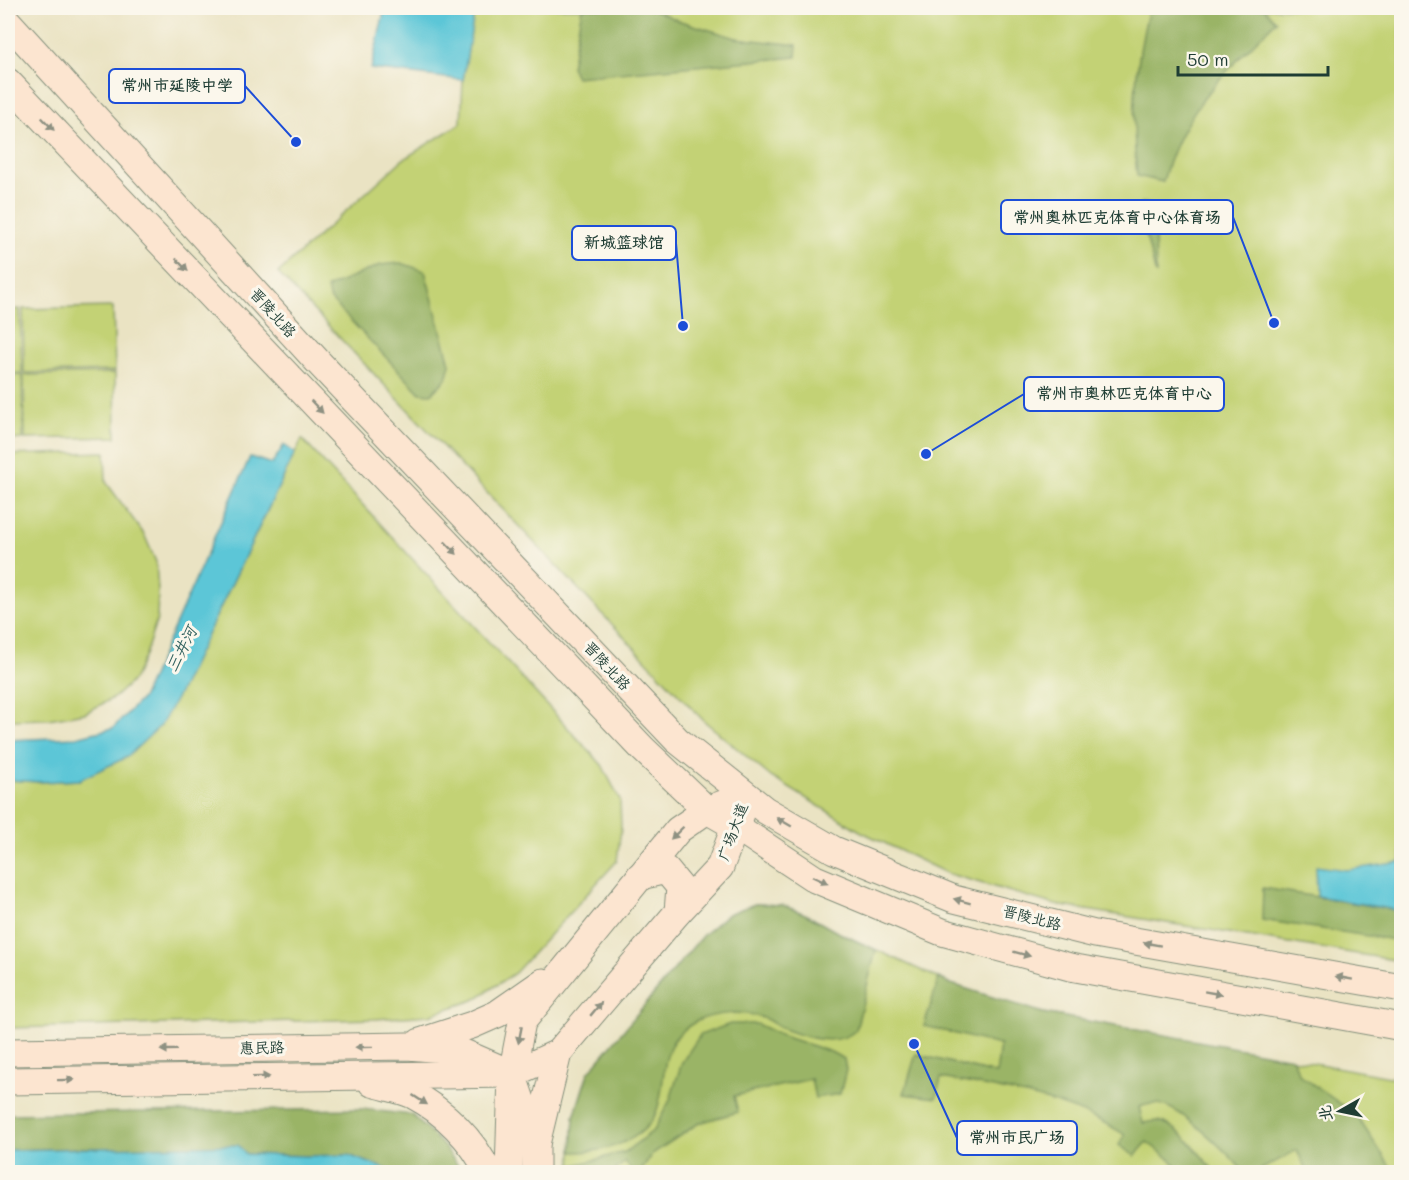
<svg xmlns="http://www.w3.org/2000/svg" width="1409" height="1180" font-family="Mali,'LXGW WenKai TC',sans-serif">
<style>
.green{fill:#c3d274;stroke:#718854;stroke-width:1.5}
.forest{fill:#9ab466;stroke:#5c784d;stroke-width:1.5}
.water{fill:#5cc6d7;stroke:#3e8286;stroke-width:1.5}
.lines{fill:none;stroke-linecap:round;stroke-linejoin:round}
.secondary-casing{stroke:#84907c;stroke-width:29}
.secondary{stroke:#fce5d0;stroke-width:27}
.oneway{fill:#8e9182}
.labels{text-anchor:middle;stroke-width:6;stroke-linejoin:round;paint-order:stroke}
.street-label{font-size:15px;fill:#1f3d34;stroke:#fbf7ec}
.water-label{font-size:16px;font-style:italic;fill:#2e5f5d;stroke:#fbf7ec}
.leader{fill:none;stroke:#1d4ed8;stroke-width:2}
.callout-dot{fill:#1d4ed8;stroke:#fbf7ec;stroke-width:2}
.callout{fill:#fbf7ec;stroke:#1d4ed8;stroke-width:2}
.callout-label{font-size:16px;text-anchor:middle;font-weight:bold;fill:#1f3d34}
</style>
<rect width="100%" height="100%" fill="#fbf7ec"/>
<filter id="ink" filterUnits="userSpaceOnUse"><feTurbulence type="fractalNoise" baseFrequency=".0167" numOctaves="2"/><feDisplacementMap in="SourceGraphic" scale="12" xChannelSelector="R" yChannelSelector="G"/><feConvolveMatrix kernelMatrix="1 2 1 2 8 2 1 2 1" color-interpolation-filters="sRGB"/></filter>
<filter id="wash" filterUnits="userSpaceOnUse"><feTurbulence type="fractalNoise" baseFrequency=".008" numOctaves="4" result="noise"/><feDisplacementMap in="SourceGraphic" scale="24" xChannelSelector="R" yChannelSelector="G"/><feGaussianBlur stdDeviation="1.35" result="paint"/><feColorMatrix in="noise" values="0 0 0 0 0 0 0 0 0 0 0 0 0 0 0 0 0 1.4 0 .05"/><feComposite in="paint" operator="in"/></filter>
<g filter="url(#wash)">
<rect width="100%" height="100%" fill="#eae3c3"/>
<g class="green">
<path d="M475,8H1401V961L1056,905L946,873L860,831L771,777L703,720L278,273L402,160L461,123L463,80Z"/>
<path d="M113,307L115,371L24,373L23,309Z"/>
<path d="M20,309L22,373L8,374V310Z"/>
<path d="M115,373L116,437L25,439L24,375Z"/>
<path d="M22,375L23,439L8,440V376Z"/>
<path d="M302,439L602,765L620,800L621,828L617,861L515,973L474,1000L429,1015L376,1019L8,1028V780L40,782L79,780L161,725L179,693Z"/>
<path d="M105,452L106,482L144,534L156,562L158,591L157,619L145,655L133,680L115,697L85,713L48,719L8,720V455Z"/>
<path d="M755,904L782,905L805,914L835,931L951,984L1043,1013L1401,1079V1172H571L574,1117L588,1073L703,935L728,914Z"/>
</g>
<g class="forest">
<path d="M582,8H651L677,20L736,38L797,45L796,57L576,77L571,67Z"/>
<path d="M1149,8H1264L1276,21C1226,72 1181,110 1163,182L1137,176C1131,120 1135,62 1149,8Z"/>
<path d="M1142,203L1157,206L1155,235L1156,275L1146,236Z"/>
<path d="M401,263L425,271L450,364L446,379L431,394L420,393L329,298L327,288L380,265Z"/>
<path d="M1263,888L1401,911V941L1262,920Z"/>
<path d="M755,904L782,905L805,914L835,931L876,950L856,1030C837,1048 805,1037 783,1029C776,1026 770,1020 763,1018C744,1010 713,1013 695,1022C655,1045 669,1074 657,1110C646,1142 601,1153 572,1152L574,1117L588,1073L703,935L728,914Z"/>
<path d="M939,978L951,984L1043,1013L1292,1058L1300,1075L1356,1115L1394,1172H1307L1297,1150L1260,1170L1261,1172H1244C1228,1153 1181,1106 1157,1104C1151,1103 1144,1106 1139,1107L1143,1123C1148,1122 1153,1121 1158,1121C1180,1125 1201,1156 1215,1172H1182L1171,1160L1147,1142L1135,1156L1119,1145L1125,1135C1071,1099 1003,1090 941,1078L936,1098L904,1094L916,1054L996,1074L1000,1045L924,1026Z"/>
<path d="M730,1024H757L780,1035L831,1052L844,1059L846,1070L840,1094L815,1098L811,1079L734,1096L738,1112L699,1123L652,1154L640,1172H633L625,1162L613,1172H571V1166L625,1152L654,1130L670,1100L682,1062L700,1035Z"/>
<path d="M362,1109L412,1115L442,1144L463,1172H394L348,1155L306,1156L82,1148L8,1150V1114Z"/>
</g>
<g class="water">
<path d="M385,8H475L463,80L371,69Z"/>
<path d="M284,445L295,453L179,693L161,725L127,757L79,780L40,782L8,780V740L76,737L113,728L143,697L250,457L272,464Z"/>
<path d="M1401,862V911L1317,896L1316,866L1347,870Z"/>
<path d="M238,1145L246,1154L306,1156L348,1155L394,1172H8V1150Z"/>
</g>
</g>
<g filter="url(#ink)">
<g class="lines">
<g class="secondary-casing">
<g id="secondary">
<path d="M8,22L320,364L677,740L765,810L834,850L954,899L1095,934L1402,988"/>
<path d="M8,82L643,749L707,810L735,826L815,879L942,932L1070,967L1402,1027"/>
<path d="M640,876L666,870L680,887L678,912"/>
<path d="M420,1042L472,1025L497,1014L543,982"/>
<path d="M8,1052L407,1046L457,1050L512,1074L536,1144"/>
<path d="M8,1081L512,1074L558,1053"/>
<path d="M372,1083C385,1087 401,1089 413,1095C444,1111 473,1140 488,1172"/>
<path d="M509,1172L512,1074L522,1022L678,830L707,810L723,804"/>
<path d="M536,1172V1144L558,1053L678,912L720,867L741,811"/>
</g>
</g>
<use href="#secondary" class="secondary"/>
</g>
<defs><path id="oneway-solid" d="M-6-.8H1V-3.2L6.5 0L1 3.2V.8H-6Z" transform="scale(1.5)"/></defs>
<g class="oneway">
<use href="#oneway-solid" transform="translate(48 124) rotate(46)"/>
<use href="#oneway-solid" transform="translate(182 265) rotate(46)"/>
<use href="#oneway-solid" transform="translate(317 407) rotate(46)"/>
<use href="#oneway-solid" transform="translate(451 548) rotate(46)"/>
<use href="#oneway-solid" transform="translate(784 822) rotate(-150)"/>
<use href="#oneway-solid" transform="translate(677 833) rotate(136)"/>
<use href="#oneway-solid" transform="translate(820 880) rotate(26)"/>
<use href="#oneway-solid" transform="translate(962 901) rotate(-165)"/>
<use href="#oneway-solid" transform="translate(1152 944) rotate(-170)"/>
<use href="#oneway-solid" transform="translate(1022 954) rotate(15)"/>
<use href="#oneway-solid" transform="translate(1344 978) rotate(-170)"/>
<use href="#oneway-solid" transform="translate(1213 993) rotate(10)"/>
<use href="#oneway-solid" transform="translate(596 1009) rotate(-50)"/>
<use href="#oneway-solid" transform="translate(520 1035) rotate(101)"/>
<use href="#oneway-solid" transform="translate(364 1047) rotate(179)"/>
<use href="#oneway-solid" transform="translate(169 1050) rotate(179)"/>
<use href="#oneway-solid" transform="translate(261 1077) rotate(-1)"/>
<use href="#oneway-solid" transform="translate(66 1080) rotate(-1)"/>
<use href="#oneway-solid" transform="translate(420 1100) rotate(33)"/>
</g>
</g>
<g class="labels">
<g class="street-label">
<text transform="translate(273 313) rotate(48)" y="5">晋陵北路</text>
<text transform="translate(607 666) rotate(47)" y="5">晋陵北路</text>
<text transform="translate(733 832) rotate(-70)" y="5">广场大道</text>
<text transform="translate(1032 918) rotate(14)" y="5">晋陵北路</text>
<text transform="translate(262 1048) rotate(-1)" y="5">惠民路</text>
</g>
<g class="water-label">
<text transform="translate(181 649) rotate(-63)" y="6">三井河</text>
</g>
</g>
<path class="leader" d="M296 142L245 86M1274 323L1233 217M683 326L676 243M926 454L1024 394M914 1044L957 1138"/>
<g class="callout-dot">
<circle cx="296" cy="142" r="6"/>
<circle cx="1274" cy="323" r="6"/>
<circle cx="683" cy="326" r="6"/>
<circle cx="926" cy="454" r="6"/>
<circle cx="914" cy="1044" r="6"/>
</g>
<g class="callout">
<rect x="109" y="69" width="136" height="34" rx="6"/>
<rect x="1001" y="200" width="232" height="34" rx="6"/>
<rect x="572" y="226" width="104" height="34" rx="6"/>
<rect x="1024" y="377" width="200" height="34" rx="6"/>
<rect x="957" y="1121" width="120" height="34" rx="6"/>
</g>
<g class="callout-label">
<text x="177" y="91">常州市延陵中学</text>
<text x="1117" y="223">常州奥林匹克体育中心体育场</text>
<text x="624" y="248">新城篮球馆</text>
<text x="1124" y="399">常州市奥林匹克体育中心</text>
<text x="1017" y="1143">常州市民广场</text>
</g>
<rect width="1409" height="1180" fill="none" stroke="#fbf7ec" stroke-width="30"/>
<g transform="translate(1340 1111) rotate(261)" stroke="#fbf7ec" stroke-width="4.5" paint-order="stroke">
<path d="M0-4.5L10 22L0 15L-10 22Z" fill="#1f3d34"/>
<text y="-9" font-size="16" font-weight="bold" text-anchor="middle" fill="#1f3d34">北</text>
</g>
<path d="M1178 66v9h150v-9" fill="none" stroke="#1f3d34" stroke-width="3"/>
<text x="1187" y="66" font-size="18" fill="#1f3d34" stroke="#fbf7ec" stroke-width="4.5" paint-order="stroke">50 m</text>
</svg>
